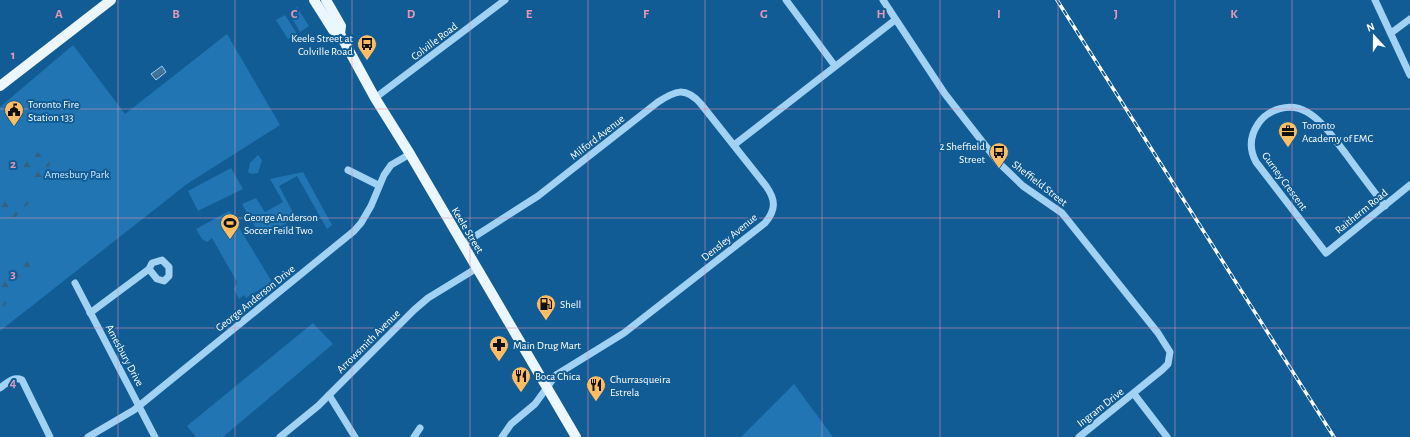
<svg xmlns="http://www.w3.org/2000/svg" width="1410" height="437" font-family="'Alegreya Sans',sans-serif">
<style>
.green{fill:#2075b2}
.forest{fill:url(#forest-firs)}
.water{fill:url(#water-waves);stroke:#92cef6}
.lines{fill:none;stroke-linecap:round;stroke-linejoin:round}
.minor{stroke:#a1d1f3;stroke-width:7}
.major{stroke:#ecf6ff;stroke-width:10}
.rail-casing{stroke:#fff;stroke-width:3.5}
.rail{stroke:#125c95;stroke-width:2;stroke-dasharray:6;stroke-linecap:butt}
.grid{fill:none;stroke:#e497b5;stroke-width:1;stroke-opacity:0.55}
.labels{text-anchor:middle;stroke-width:4;stroke-linejoin:round;paint-order:stroke}
.poi-label{font-size:11px;fill:#fff;stroke:#125c95;text-anchor:start}
.street-label{font-size:11px;fill:#fff;stroke:#125c95}
.park-label{font-size:11px;fill:#c8e7fd;stroke:#125c95}
.grid-label{font-size:13px;text-anchor:middle;font-weight:bold;fill:#e497b5;stroke:#125c95;stroke-width:4;stroke-linejoin:round;paint-order:stroke}
</style>
<defs>
<pattern id="forest-firs" width="22" height="20" patternUnits="userSpaceOnUse"><rect width="22" height="20" fill="#2075b2"/><path d="M5 1l3.5 6h-7zM16 11l3.5 6h-7z" fill="#36607f"/></pattern>
<pattern id="water-waves" width="16" height="10" patternUnits="userSpaceOnUse"><rect width="16" height="10" fill="#3f749d"/><path d="M0 5q4-4 8 0t8 0" fill="none" stroke="#465e70"/></pattern>
</defs>
<rect width="100%" height="100%" fill="#125c95"/>
<g class="green">
<path d="M297,7L309,26L300,32L289,13Z"/>
<path d="M285,15L297,34L288,39L276,20Z"/>
<path d="M227,34L280,125L187,184L0,331V107L73,45L125,114Z"/>
<path d="M258,155L262,160L258,173L251,174L248,172L250,163Z"/>
<path d="M231,168L243,189L198,211L188,191Z"/>
<path d="M303,172L332,225L327,229L297,176L279,186L296,218L261,237L242,204L256,198L265,212L283,202L270,179Z"/>
<path d="M229,211L272,282L246,298L244,295L239,299L234,289L237,282L212,238L207,242L202,239L196,229Z"/>
<path d="M313,323L333,344L223,437H196L187,426Z"/>
<path d="M794,384L833,437H741Z"/>
</g>
<g class="forest">
<path d="M40,152L50,164L37,193L20,160Z"/>
<path d="M0,192L9,205L26,194L32,200L13,219L0,207Z"/>
<path d="M29,252L34,256L31,272L5,305L0,308V277Z"/>
</g>
<path class="water" d="M162,66L166,72L156,80L151,74Z"/>
<g class="lines">
<g class="minor">
<path d="M786,0L835,66"/>
<path d="M883,0L945,94L999,163L1023,186L1062,213L1158,333L1170,352L1168,364L1162,370L1079,437"/>
<path d="M1375,0L1410,75"/>
<path d="M1391,33L1410,19"/>
<path d="M375,98L505,0"/>
<path d="M734,145L895,20"/>
<path d="M348,170L378,185"/>
<path d="M1385,206C1372,189 1359,172 1346,154C1334,139 1323,121 1307,112C1290,102 1268,109 1258,124C1250,136 1249,149 1256,162L1326,253L1410,185"/>
<path d="M463,244L538,196L658,102C675,91 685,86 701,104L766,186C776,200 776,210 765,223L624,333L556,375L535,404L511,424L502,437"/>
<path d="M75,283L155,437"/>
<path d="M90,313L149,269L157,279L164,281L169,276V267L162,260L152,263L149,269"/>
<path d="M0,388C7,383 13,376 22,380L50,437"/>
<path d="M1134,394L1167,437"/>
<path d="M329,395L355,437"/>
<path d="M88,437L134,410L354,231L361,223L371,206L384,175L391,165L410,154"/>
<path d="M280,437L318,406L414,310L428,298L477,268"/>
<path d="M414,437L420,428"/>
</g>
<g class="major">
<path d="M314,0L333,30L340,34L375,98L410,154L576,437"/>
<path d="M326,0L341,26L340,34"/>
<path d="M0,86L111,0"/>
</g>
<g class="rail-casing">
<path id="rail" d="M1057,0L1334,437"/>
</g>
<use href="#rail" class="rail"/>
</g>
<path class="grid" d="M118,0V437M235,0V437M352,0V437M470,0V437M588,0V437M705,0V437M822,0V437M940,0V437M1058,0V437M1175,0V437M1292,0V437M0,109H1410M0,218H1410M0,328H1410"/>
<defs>
<g id="bus-pin" transform="scale(1)"><path d="M0 17L-7.5 6A9.5 9.5 0 1 1 7.5 6Z" fill="#ffbd62" stroke="#125c95"/><path d="M-5-6H5V4H4V6H2V4H-2V6H-4V4H-5ZM-3.5-4V0h7V-4ZM-3.5 1.2v1.5H-2V1.2ZM2 1.2v1.5H3.5V1.2Z" fill="#111"/></g>
<g id="civic-pin" transform="scale(1)"><path d="M0 17L-7.5 6A9.5 9.5 0 1 1 7.5 6Z" fill="#ffbd62" stroke="#125c95"/><path d="M-.6-6.5H3V-4.5H.6V-3L4-1V1h2V6H-6V1h2V-1L-.6-3ZM-1.2 2.5V6h2.4V2.5Z" fill="#111"/></g>
<g id="office-pin" transform="scale(1)"><path d="M0 17L-7.5 6A9.5 9.5 0 1 1 7.5 6Z" fill="#ffbd62" stroke="#125c95"/><path d="M-6-3h4V-5.5h4V-3h4V5H-6ZM-1-4.5V-3h2v-1.5ZM-6 0V1H6V0Z" fill="#111"/></g>
<g id="stadium-pin" transform="scale(1)"><path d="M0 17L-7.5 6A9.5 9.5 0 1 1 7.5 6Z" fill="#ffbd62" stroke="#125c95"/><path d="M0-5a6.5 5 0 1 0 0 10a6.5 5 0 1 0 0-10ZM-3.5-1.8h7v3.6h-7Z" fill="#111"/></g>
<g id="fuel-pin" transform="scale(1)"><path d="M0 17L-7.5 6A9.5 9.5 0 1 1 7.5 6Z" fill="#ffbd62" stroke="#125c95"/><path d="M-5.5-6h7V0h2V4h1.3V-2.5L3-4.5l.8-.8L6-3V5H2.5V1h-1V6h-7ZM-4.2-4.7v3.2H.2V-4.7Z" fill="#111"/></g>
<g id="pharmacy-pin" transform="scale(1)"><path d="M0 17L-7.5 6A9.5 9.5 0 1 1 7.5 6Z" fill="#ffbd62" stroke="#125c95"/><path d="M-2-6h4v4h4v4h-4v4h-4v-4h-4v-4h4Z" fill="#111"/></g>
<g id="restaurant-pin" transform="scale(1)"><path d="M0 17L-7.5 6A9.5 9.5 0 1 1 7.5 6Z" fill="#ffbd62" stroke="#125c95"/><path d="M-5-6h1v4h1v-4h1v4h1v-4h1v5L-1.5 .5V6h-2V.5L-5-1ZM5-6V6H3V1.5H1.5Q1.5-4 5-6Z" fill="#111"/></g>
</defs>
<g fill-rule="evenodd">
<use href="#bus-pin" x="367" y="44"/>
<use href="#civic-pin" x="14" y="110"/>
<use href="#office-pin" x="1288" y="131"/>
<use href="#bus-pin" x="999" y="152"/>
<use href="#stadium-pin" x="230" y="223"/>
<use href="#fuel-pin" x="546" y="304"/>
<use href="#pharmacy-pin" x="499" y="345"/>
<use href="#restaurant-pin" x="521" y="376"/>
<use href="#restaurant-pin" x="596" y="385"/>
</g>
<g class="labels">
<g class="poi-label">
<text x="353" y="42" text-anchor="end">Keele Street at<tspan x="353" dy="13">Colville Road</tspan></text>
<text x="28" y="108">Toronto Fire<tspan x="28" dy="13">Station 133</tspan></text>
<text x="1302" y="129">Toronto<tspan x="1302" dy="13">Academy of EMC</tspan></text>
<text x="985" y="150" text-anchor="end">2 Sheffield<tspan x="985" dy="13">Street</tspan></text>
<text x="244" y="221">George Anderson<tspan x="244" dy="13">Soccer Feild Two</tspan></text>
<text x="560" y="308">Shell</text>
<text x="513" y="349">Main Drug Mart</text>
<text x="535" y="380">Boca Chica</text>
<text x="610" y="383">Churrasqueira<tspan x="610" dy="13">Estrela</tspan></text>
</g>
<g class="street-label">
<text transform="translate(434 41) rotate(-37)" y="4">Colville Road</text>
<text transform="translate(597 137) rotate(-38)" y="4">Milford Avenue</text>
<text transform="translate(1285 181) rotate(54)" y="4">Gurney Crescent</text>
<text transform="translate(1040 183) rotate(38)" y="4">Sheffield Street</text>
<text transform="translate(1361 211) rotate(-39)" y="4">Raitherm Road</text>
<text transform="translate(468 230) rotate(59)" y="4">Keele Street</text>
<text transform="translate(729 237) rotate(-39)" y="4">Densley Avenue</text>
<text transform="translate(255 298) rotate(-39)" y="4">George Anderson Drive</text>
<text transform="translate(368 341) rotate(-45)" y="4">Arrowsmith Avenue</text>
<text transform="translate(125 355) rotate(62)" y="4">Amesbury Drive</text>
<text transform="translate(1100 407) rotate(-38)" y="4">Ingram Drive</text>
</g>
<g class="park-label">
<text x="77" y="178">Amesbury Park</text>
</g>
</g>
<g class="grid-label">
<text x="59" y="18">A</text>
<text x="176" y="18">B</text>
<text x="294" y="18">C</text>
<text x="411" y="18">D</text>
<text x="529" y="18">E</text>
<text x="646" y="18">F</text>
<text x="764" y="18">G</text>
<text x="881" y="18">H</text>
<text x="999" y="18">I</text>
<text x="1116" y="18">J</text>
<text x="1234" y="18">K</text>
<text x="13" y="59">1</text>
<text x="13" y="168">2</text>
<text x="13" y="278">3</text>
<text x="13" y="387">4</text>
</g>
<g transform="translate(1374 36) rotate(339)" stroke="#125c95" stroke-width="3" paint-order="stroke">
<path d="M0-3L7 15L0 10L-7 15Z" fill="#ffffff"/>
<text y="-6" font-size="11" font-weight="bold" text-anchor="middle" fill="#ffffff">N</text>
</g>
</svg>
